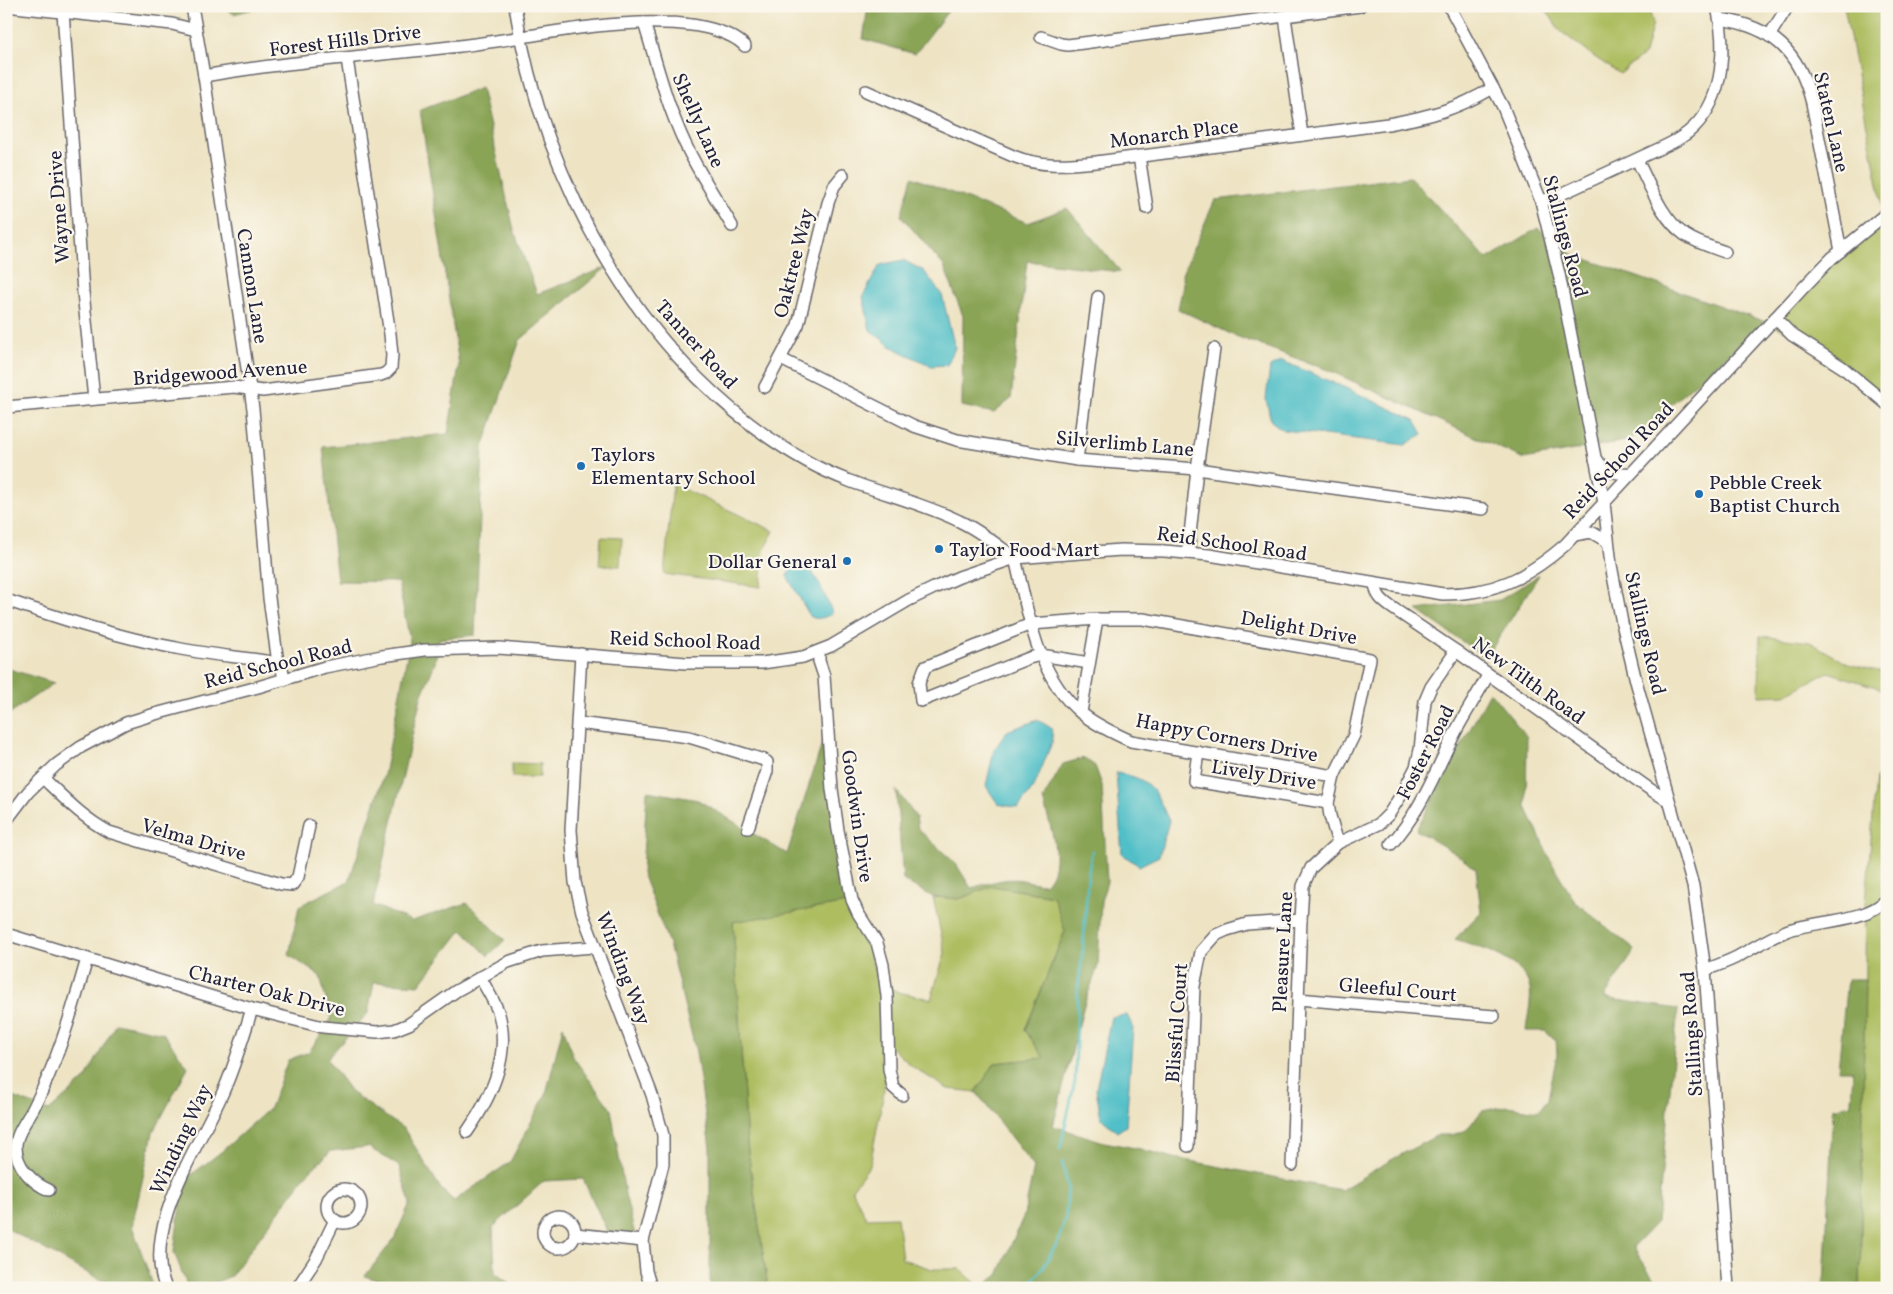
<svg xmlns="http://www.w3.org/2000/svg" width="1893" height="1294" font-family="Vollkorn,serif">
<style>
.green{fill:#adbd60;stroke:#68704e}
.forest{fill:#8aa456;stroke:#566348}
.water{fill:#51bfc7;stroke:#3a7081}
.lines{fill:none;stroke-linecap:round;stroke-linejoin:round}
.stream{stroke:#51bfc7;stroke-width:2.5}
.minor-casing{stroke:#69666b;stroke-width:14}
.minor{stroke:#fff;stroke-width:11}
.poi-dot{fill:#1f6fb2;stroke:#fbf7ec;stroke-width:2}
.labels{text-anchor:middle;stroke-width:4.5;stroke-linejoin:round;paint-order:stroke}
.street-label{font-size:20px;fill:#22223b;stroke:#fbf7ec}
.poi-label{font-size:20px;fill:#22223b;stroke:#fbf7ec;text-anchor:start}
</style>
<rect width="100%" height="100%" fill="#fbf7ec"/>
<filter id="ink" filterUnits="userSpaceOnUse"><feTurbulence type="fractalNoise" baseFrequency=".02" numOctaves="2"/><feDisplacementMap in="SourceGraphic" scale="10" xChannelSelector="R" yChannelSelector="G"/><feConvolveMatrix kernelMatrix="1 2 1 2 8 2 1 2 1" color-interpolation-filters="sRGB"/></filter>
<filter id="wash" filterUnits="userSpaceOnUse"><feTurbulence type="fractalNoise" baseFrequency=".0096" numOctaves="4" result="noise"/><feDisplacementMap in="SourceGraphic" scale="20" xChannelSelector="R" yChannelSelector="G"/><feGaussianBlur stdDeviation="1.12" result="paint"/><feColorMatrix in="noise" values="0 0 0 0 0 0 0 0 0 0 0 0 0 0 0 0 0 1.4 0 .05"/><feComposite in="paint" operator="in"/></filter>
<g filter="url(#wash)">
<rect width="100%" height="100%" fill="#eee4c4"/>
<g class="green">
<path d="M1544,6H1648L1653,23L1645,54L1620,74L1593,56L1559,30Z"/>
<path d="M1844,6H1887V410L1823,349L1766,322L1883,210Z"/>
<path d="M673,484L774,531L764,550L761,587L664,574Z"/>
<path d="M601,537L622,538L620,566L599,565Z"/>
<path d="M1887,599V693L1879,688L1828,672L1785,695L1759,696L1760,636L1810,642L1848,664L1882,672Z"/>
<path d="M512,763L540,764V777H512Z"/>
<path d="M1887,765V1288H1860L1866,902L1876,778Z"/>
<path d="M992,886L1054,896L1065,931L1025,1030L1045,1058L995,1063L976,1092L948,1089L914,1068L889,1045L883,1097L870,1165L852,1189L866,1218L897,1217L902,1259L932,1269H960L980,1287L768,1288L747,1144L733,921L848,903L866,941L877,980L898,992L931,999L945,953L933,897L959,899Z"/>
</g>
<g class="forest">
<path d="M222,6H265L234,14Z"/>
<path d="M868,6H952L915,54L863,39Z"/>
<path d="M481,88L514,230L537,294L607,267L520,340L483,447L475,635L439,639L435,663L421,697L373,905L412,921L467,903L505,940L488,956L462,930L419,985L374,982L368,1013L327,1059L352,1093L404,1129L441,1189L454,1201L510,1162L546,1094L563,1026L573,1057L611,1109L625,1194L635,1235L608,1233L583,1179L544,1181L493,1227L495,1273L516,1288H436L429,1285L397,1288L365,1276L394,1239L410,1203L399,1166L368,1147L331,1151L306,1175L231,1276L202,1288H188L174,1252L183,1181L221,1152L270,1108L288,1060L309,1052L331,1019L320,976L289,955L299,906L349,881L384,775L410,641L398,582L337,581L323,447L448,434L459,365L420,110Z"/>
<path d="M912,177L1028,223L1067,208L1121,272L1027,261L1011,399L994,413L962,406L963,316L944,266L901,216Z"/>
<path d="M1410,177L1487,259L1538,228L1572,254L1766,322L1630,440L1524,459L1328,370L1233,335L1178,309L1183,285L1182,274L1215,200Z"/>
<path d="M1539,575L1486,658L1417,610L1500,600Z"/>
<path d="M6,668L54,683L6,716Z"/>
<path d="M1490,692L1527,737L1526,807L1552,863L1575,902L1635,950L1604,998L1678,1009L1657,1222L1633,1247L1660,1288H980L998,1275L1024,1215L1034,1167L976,1092L995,1063L1044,1058L1025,1030L1065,931L1053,896L992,886L959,899L933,897L903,880L896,790L916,817L918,829L956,864L971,888C987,884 1005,877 1022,880C1030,881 1036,884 1045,884C1066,864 1049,824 1043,799L1063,764L1084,758L1095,766L1102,785L1107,882L1101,901L1098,966L1084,1005L1053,1126L1104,1142L1140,1149L1174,1158L1341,1190L1391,1160L1438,1135H1452L1466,1130L1482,1111L1507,1106L1538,1111L1548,1099L1557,1054L1556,1040L1545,1031H1526C1527,1019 1532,1000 1530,989C1525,960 1479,947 1455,939L1481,912L1476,869L1453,852L1416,830Z"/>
<path d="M823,741L848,903L733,922L747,1144L768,1288H710V1148L696,1052L669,944L642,873L647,791L698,800L787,854Z"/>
<path d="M1847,979H1865L1860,1288H1804L1824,1284L1833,1108L1851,1104L1853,1070H1838Z"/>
<path d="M116,1023L163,1033L188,1067L153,1133L132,1226L154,1288H115L6,1228V1094L49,1111L86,1078Z"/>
</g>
<g class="water">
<path d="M903,260L924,271L942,295L955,348L947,365L931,366L892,347L870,330L863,296L880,265Z"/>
<path d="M1282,361L1339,385L1415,420L1423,434L1405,445L1283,430L1271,421L1266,399L1270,367Z"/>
<path d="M803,564C815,569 826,599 832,611V614C826,617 816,621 810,616L787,576L790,570Z"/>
<path d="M1038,720L1051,728L1053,740L1034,787L1018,808L998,804L986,786L994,750L1007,731Z"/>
<path d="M1116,773C1152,778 1155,791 1169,821L1159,856L1139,866L1122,854Z"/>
<path d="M1127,1015L1133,1027L1126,1126L1117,1132L1101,1118L1096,1089L1111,1017Z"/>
</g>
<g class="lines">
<g class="stream">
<path d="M1060,1149L1075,1081L1078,988L1083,949L1088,875L1092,851"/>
<path d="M1025,1288L1040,1272L1059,1240L1066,1214L1068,1186L1062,1162"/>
</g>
</g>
</g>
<g filter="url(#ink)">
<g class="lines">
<g class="minor-casing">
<g id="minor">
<path d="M6,6L172,24L196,30"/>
<path d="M192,6L204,76L253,409L269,598L278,663"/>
<path d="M515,6C542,184 647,373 808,462C856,489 910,497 959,521C979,530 997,545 1015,558C1028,611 1036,676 1081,713C1096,725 1113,733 1131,741L1334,776"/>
<path d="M1449,6L1503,107L1541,201L1559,274L1604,503L1611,565L1622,623L1636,681L1693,886L1705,970L1728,1288"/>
<path d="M63,12L83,292L94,399"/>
<path d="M1285,17L1302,135"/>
<path d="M1720,19C1773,27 1799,51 1812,103L1841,251"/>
<path d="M644,23C655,57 663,92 677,125C691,161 713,193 732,226"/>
<path d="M1769,36L1788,6"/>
<path d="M1041,37L1061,44L1068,45L1360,6"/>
<path d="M204,76C288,61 375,56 460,46C528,38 594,21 663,23C688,23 727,28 745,46"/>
<path d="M866,91L1013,156C1040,167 1066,165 1096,162L1388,124C1431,116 1455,110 1493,88"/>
<path d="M1139,156L1147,208"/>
<path d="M1637,160C1650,185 1661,218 1685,235C1697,243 1711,247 1725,252"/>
<path d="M1541,201L1555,197L1665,146C1676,141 1686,135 1694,127C1725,96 1726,46 1717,6"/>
<path d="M1775,318L1792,335L1842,367L1887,404"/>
<path d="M781,359L914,426L957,440L1077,460L1197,469L1483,509"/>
<path d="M765,387L798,325L828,203L834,186L843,175"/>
<path d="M6,407L234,387L263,391L381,375L386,373L391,368L392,355L390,334L347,59"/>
<path d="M1595,459C1607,472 1614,474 1631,473"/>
<path d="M1077,460L1098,297"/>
<path d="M1574,535L1591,532L1608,542"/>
<path d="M1188,553L1197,469L1214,349"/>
<path d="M1375,583C1376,595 1381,600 1391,607L1456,651L1651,790L1669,801"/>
<path d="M6,600C62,619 117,637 176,648C209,655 244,657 278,663L282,668L284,680"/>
<path d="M819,651V661L824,676L832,789L838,830L852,900L858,913L877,943L883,965L887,996L889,1069L893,1087L902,1095"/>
<path d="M581,654L571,830L575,882L582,912L652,1095L663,1135V1164L643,1241L646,1271L651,1288"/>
<path d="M1089,663L1041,655L1029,658L921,701L919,683L925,667L1031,624L1097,619H1143L1370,659L1354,735L1334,776L1328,803L1330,816L1338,843"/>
<path d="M1081,712L1097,619"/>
<path d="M578,723L689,737L764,760L767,762V771L748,828"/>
<path d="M1198,752L1194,781L1328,803"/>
<path d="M43,778C64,798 83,818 109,832L281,884L292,885L298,877L309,826"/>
<path d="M6,821L28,792L56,765L81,747L126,723L155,714L258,687L325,667L382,656L425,650L499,648L686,663H762L790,659L803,657L831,646L909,600L934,588L959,577L1015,558L1121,550L1164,551L1209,555L1443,594C1494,594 1527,578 1565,545L1803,288L1832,258L1887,213"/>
<path d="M1391,844C1422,810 1435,771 1456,731C1466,712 1478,694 1488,675"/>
<path d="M6,934L252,1009L323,1027L377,1032L394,1030L409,1024L456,991L508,962L542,951L594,947"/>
<path d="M1705,970C1716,966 1727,962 1737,957C1755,947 1773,935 1792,929C1820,921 1868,921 1887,899"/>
<path d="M1298,999L1494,1016"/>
<path d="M467,1132C491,1097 512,1055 498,1011C493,999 486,988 480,977"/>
<path d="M1188,1146L1194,986L1201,952L1216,935L1227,930L1247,924L1301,920"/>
<path d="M1292,1165L1301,920L1303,886L1311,868L1338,843L1379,824L1389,814L1403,792L1416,767L1420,750L1425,701L1431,687L1456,651"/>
<circle cx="344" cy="1206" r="17"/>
<path d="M49,1190C32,1183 16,1166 16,1147C15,1135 27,1120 33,1109C58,1061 72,1011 87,959"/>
<circle cx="559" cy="1232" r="16"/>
<path d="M575,1234L643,1241"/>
<path d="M166,1288C140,1230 200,1145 223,1092C235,1065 243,1037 252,1009"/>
<path d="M297,1288L316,1259L335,1220"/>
</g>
</g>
<use href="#minor" class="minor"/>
</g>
</g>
<g class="poi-dot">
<circle cx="581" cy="466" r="5"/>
<circle cx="1699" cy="494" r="5"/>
<circle cx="939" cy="549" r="5"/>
<circle cx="847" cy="561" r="5"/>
</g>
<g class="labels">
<g class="street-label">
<text transform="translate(345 40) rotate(-7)" y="7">Forest Hills Drive</text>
<text transform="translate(699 120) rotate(66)" y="7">Shelly Lane</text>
<text transform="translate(1832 122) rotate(77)" y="7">Staten Lane</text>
<text transform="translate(1174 133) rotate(-7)" y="7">Monarch Place</text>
<text transform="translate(58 207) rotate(-94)" y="7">Wayne Drive</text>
<text transform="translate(1566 236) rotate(75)" y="7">Stallings Road</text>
<text transform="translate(793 263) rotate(-76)" y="7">Oaktree Way</text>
<text transform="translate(253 286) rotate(81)" y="7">Cannon Lane</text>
<text transform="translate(697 344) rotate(48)" y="7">Tanner Road</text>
<text transform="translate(220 372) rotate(-4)" y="7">Bridgewood Avenue</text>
<text transform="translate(1125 443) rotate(5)" y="7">Silverlimb Lane</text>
<text transform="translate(1618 460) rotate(-47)" y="7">Reid School Road</text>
<text transform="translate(1232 543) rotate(8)" y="7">Reid School Road</text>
<text transform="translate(1299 627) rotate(10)" y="7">Delight Drive</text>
<text transform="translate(1646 633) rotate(77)" y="7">Stallings Road</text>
<text transform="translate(685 640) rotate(2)" y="7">Reid School Road</text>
<text transform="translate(278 663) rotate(-14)" y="7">Reid School Road</text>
<text transform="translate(1529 680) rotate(36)" y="7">New Tilth Road</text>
<text transform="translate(1227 737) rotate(11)" y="7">Happy Corners Drive</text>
<text transform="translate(1425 752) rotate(-63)" y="7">Foster Road</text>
<text transform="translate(1264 774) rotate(9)" y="7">Lively Drive</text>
<text transform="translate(858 816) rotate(82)" y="7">Goodwin Drive</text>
<text transform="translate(194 839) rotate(16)" y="7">Velma Drive</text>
<text transform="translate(1282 952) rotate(-87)" y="7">Pleasure Lane</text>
<text transform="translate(624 968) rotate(69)" y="7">Winding Way</text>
<text transform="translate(1398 989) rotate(5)" y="7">Gleeful Court</text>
<text transform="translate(267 990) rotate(14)" y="7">Charter Oak Drive</text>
<text transform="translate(1176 1023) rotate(-86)" y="7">Blissful Court</text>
<text transform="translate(1691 1034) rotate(-94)" y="7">Stallings Road</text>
<text transform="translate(180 1139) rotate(-65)" y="7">Winding Way</text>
</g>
<g class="poi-label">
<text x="591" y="461">Taylors<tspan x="591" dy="23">Elementary School</tspan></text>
<text x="1709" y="489">Pebble Creek<tspan x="1709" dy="23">Baptist Church</tspan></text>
<text x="949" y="556">Taylor Food Mart</text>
<text x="837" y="568" text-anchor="end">Dollar General</text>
</g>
</g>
<rect width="1893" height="1294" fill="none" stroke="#fbf7ec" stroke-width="25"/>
</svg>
